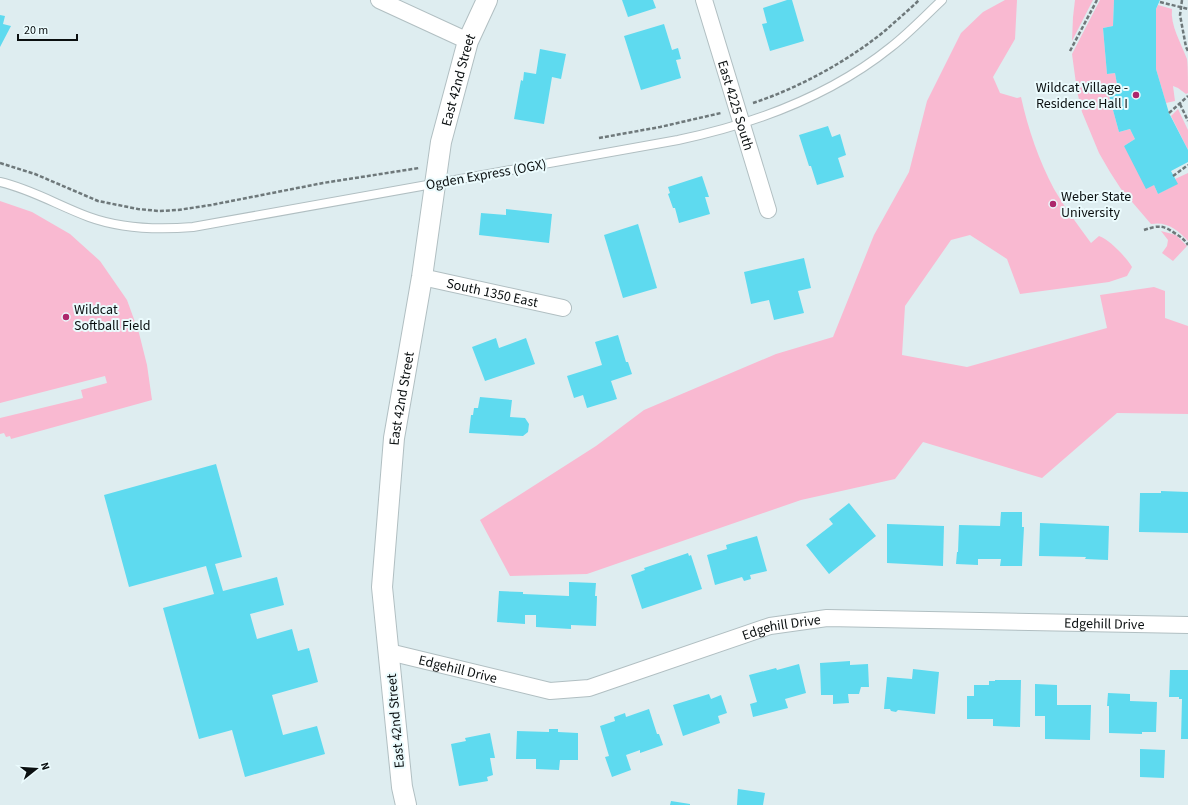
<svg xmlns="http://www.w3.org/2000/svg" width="1188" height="805" font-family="'Source Sans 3',sans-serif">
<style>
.green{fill:#f9b9d1}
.building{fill:#5edaef}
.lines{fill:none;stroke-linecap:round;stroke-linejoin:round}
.service-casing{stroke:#b1bfc2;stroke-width:10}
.minor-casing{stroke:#b1bfc2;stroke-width:18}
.tertiary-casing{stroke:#b1bfc2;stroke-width:22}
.path{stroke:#6e787a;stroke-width:2.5;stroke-dasharray:4 2;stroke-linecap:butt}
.service{stroke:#fff;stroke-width:8}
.minor{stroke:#fff;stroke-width:16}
.tertiary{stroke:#fff;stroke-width:20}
.poi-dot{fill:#ad266c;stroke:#ebfbfd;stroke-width:1.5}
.labels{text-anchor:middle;stroke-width:4;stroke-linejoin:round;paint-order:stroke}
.street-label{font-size:14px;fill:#0a0f10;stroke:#ebfbfd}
.poi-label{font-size:14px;fill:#0a0f10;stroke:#ebfbfd;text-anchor:start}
</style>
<rect width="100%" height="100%" fill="#deedf0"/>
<g class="green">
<path d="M1005,0H1017L1015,39L993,77L1000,93L1017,98L1021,97C1028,129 1039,161 1054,189C1065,208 1078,225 1091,243L1099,236C1110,240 1126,257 1132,267L1127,276L1109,282L1020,294L1007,259L970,235L951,240L905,306L902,355L967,367L1107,328L1100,295L1154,287L1165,291V318L1188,326V414L1117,413L1042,478L923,442L895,479L801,500L587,574L510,576L480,520L596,446L644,410L776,354L833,337L874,235L909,172L927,101L961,33L983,12Z"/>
<path d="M1075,0H1093L1072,41L1073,17Z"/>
<path d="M1100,0H1114L1113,26L1103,28L1107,74L1115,73L1117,84L1107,88L1119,132L1130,129L1135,139L1124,146L1154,185L1158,194L1177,184L1175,179L1188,173V241C1178,230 1167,221 1151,224L1121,189L1110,172L1099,153L1082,112L1077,91L1072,54Z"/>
<path d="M1158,5L1172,9C1170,25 1181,43 1187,59C1188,66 1188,84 1188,93L1186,94L1178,88L1173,86L1175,101L1166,103L1156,69V9Z"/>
<path d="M1178,109L1188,130V150L1171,116Z"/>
<path d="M0,201L32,212L70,234L100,261L127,300L139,333L147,365L152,400L11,439L10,436L6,437L4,433L0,434V418L83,398L81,390L107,383L105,376L0,403Z"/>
<path d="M1161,231L1176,235L1187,246L1173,261L1162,253L1167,246L1168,240Z"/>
</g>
<g class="building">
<path d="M622,0H653L656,8L628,17Z"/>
<path d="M787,0H792L804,41L770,51L762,24L767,23L763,8Z"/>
<path d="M1114,0H1160L1156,9V69L1169,113L1188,150V162L1171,171L1178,184L1158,194L1154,185L1146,189L1124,146L1135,139L1130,129L1119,132L1107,88L1117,84L1115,73L1107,74L1103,28L1113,26Z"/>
<path d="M0,15L5,16L3,24L11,26L0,47Z"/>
<path d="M664,24L672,50L678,48L681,59L676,60L681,78L641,90L624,36Z"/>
<path d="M540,49L566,54L561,79L552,77L544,124L514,119L521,80L523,81L524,72L536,74Z"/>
<path d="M828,126L832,137L840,134L846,155L838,158L844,177L817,185L811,166H809L799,135Z"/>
<path d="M702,176L709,197H705L710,214L679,223L675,208H673L668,194L670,193L668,187Z"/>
<path d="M506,209L552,214L549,243L479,235L481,213L506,215Z"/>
<path d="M638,224L657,288L623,298L604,235Z"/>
<path d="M804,258L811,288L798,291L804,313L774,320L769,300L751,304L744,272Z"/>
<path d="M618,335L626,362H628L632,374L611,381L617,399L587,408L583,395L574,398L567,376L602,365L595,342Z"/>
<path d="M496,338L499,348L526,338L535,364L485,381L472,347Z"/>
<path d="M480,397L512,400L510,417L525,418L529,424L528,432L523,436L469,433L471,415H473L474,408H478Z"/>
<path d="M216,464L242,557L215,564L223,591L277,577L284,605L250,614L257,639L292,629L298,651L309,648L318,682L272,695L283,735L317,726L325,754L245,777L232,730L199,739L163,608L214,594L206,566L129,587L104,495Z"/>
<path d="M1161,491L1188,492V533L1139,532L1140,493H1161Z"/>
<path d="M849,503L876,536L829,574L806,545L833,524L829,519Z"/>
<path d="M1001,512H1022V527H1024L1022,566H1000L1001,559H978V565L956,564L957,552H958L959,525L1000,526Z"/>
<path d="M1040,523L1109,526L1108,560L1085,559L1086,557L1039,556Z"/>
<path d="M887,524L944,526L943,566L887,563Z"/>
<path d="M757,536L767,571L750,575L751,579L744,581L742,577L715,585L707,555L727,549L726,545Z"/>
<path d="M688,553L689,556L691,555L702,589L642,609L631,575L645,570L644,568Z"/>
<path d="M569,582L596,583L595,596H597L596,626L571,625V629L536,627V615H525V624L497,622L499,591L523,592V594L569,596Z"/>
<path d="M850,661V665L868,664L869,687H861L859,694H848L849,703L833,704V695H821L820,663Z"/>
<path d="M799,664L806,693L785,699L788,708L753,717L750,704L757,702L749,675L776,668L777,670Z"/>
<path d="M913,669L939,672L935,714L898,710L896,712L891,711L890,709H884L887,677L912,679Z"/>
<path d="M1170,670H1188V739H1181L1182,699H1179V697H1169Z"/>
<path d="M995,680H1021L1020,727L993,726V719H967V696H974V685H989V681H995Z"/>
<path d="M1035,684L1057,685V705H1091L1090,740L1045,739V716H1035Z"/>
<path d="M1108,693L1130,694V701L1157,702L1156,732H1142V734L1109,733V706H1107Z"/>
<path d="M709,694L711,699L721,695L727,713L718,716L720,723L683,736L673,705Z"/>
<path d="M649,709L657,734H659L663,745L640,753V750L626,755L631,770L612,777L605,757L609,756L600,726L615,721L614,717L625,713L626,717Z"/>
<path d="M549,729H558V732L578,733V760H560L559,770L536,769V759H516L517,731L549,732Z"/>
<path d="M490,733L495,758H490L493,775L487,777L488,781L459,786L451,744L466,741L465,738Z"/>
<path d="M1140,749L1165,750L1164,778L1140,777Z"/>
<path d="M738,789L765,793L763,805H737Z"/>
<path d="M671,801L690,804V805H670Z"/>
</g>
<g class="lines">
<g class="service-casing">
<path id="service" d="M0,182C31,189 59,206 89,217C122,229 158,230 193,227L678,140C754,124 829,97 891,47C909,33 925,16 942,0"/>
</g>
<g class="minor-casing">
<g id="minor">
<path d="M379,0L468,41"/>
<path id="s1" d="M704,0L768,210"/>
<path id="s2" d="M422,277L563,308"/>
<path id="s3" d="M389,652L550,691L589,688L770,626L827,618L1188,625"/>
</g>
</g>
<g class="tertiary-casing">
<g id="tertiary">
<path id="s4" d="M406,805L402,787L382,587L394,438L422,277L441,142L468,41L487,0"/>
</g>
</g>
<g class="path">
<path d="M1182,0L1180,15L1186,47L1188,51"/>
<path d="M1160,2L1188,9"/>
<path d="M1070,51L1097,0"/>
<path d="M753,103C799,88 850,60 887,29C898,19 909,10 919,0"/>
<path d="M1180,104L1188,121"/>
<path d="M1169,113L1188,96"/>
<path d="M599,138L660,127L721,113"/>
<path d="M0,163L35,174L98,201L138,209L159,211L178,210L211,205L323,183L419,168"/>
<path d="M1173,176L1188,165"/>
<path d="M1144,230C1159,225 1163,225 1176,234C1181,237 1185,240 1188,245"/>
</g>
<use href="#service" class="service"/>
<use href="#minor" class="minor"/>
<use href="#tertiary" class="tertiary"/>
</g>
<g class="poi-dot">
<circle cx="1136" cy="95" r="4"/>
<circle cx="1053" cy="204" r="4"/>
<circle cx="66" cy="317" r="4"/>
</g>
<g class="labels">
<g class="street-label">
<text dy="5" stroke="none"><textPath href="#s4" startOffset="733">East 42nd Street</textPath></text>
<text dy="5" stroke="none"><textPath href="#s1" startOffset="110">East 4225 South</textPath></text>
<text transform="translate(486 174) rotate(-10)" y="5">Ogden Express (OGX)</text>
<text dy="5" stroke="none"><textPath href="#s2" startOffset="72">South 1350 East</textPath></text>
<text dy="5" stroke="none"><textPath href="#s4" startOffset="409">East 42nd Street</textPath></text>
<text dy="5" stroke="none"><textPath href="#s3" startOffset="731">Edgehill Drive</textPath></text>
<text dy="5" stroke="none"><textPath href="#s3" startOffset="407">Edgehill Drive</textPath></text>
<text dy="5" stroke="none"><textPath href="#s3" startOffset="71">Edgehill Drive</textPath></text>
<text transform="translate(395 721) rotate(-95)" y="5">East 42nd Street</text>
</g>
<g class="poi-label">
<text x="1128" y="92" text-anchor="end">Wildcat Village -<tspan x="1128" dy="16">Residence Hall I</tspan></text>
<text x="1061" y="201">Weber State<tspan x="1061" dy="16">University</tspan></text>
<text x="74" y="314">Wildcat<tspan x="74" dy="16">Softball Field</tspan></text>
</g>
</g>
<g transform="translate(36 769) rotate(73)" stroke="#ebfbfd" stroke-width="3" paint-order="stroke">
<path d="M0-3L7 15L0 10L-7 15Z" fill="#0a0f10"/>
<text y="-6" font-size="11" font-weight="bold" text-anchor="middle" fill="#0a0f10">N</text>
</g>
<path d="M18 34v6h59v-6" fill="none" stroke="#0a0f10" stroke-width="2"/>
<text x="24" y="34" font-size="12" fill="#0a0f10" stroke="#ebfbfd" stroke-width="3" paint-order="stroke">20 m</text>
</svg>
